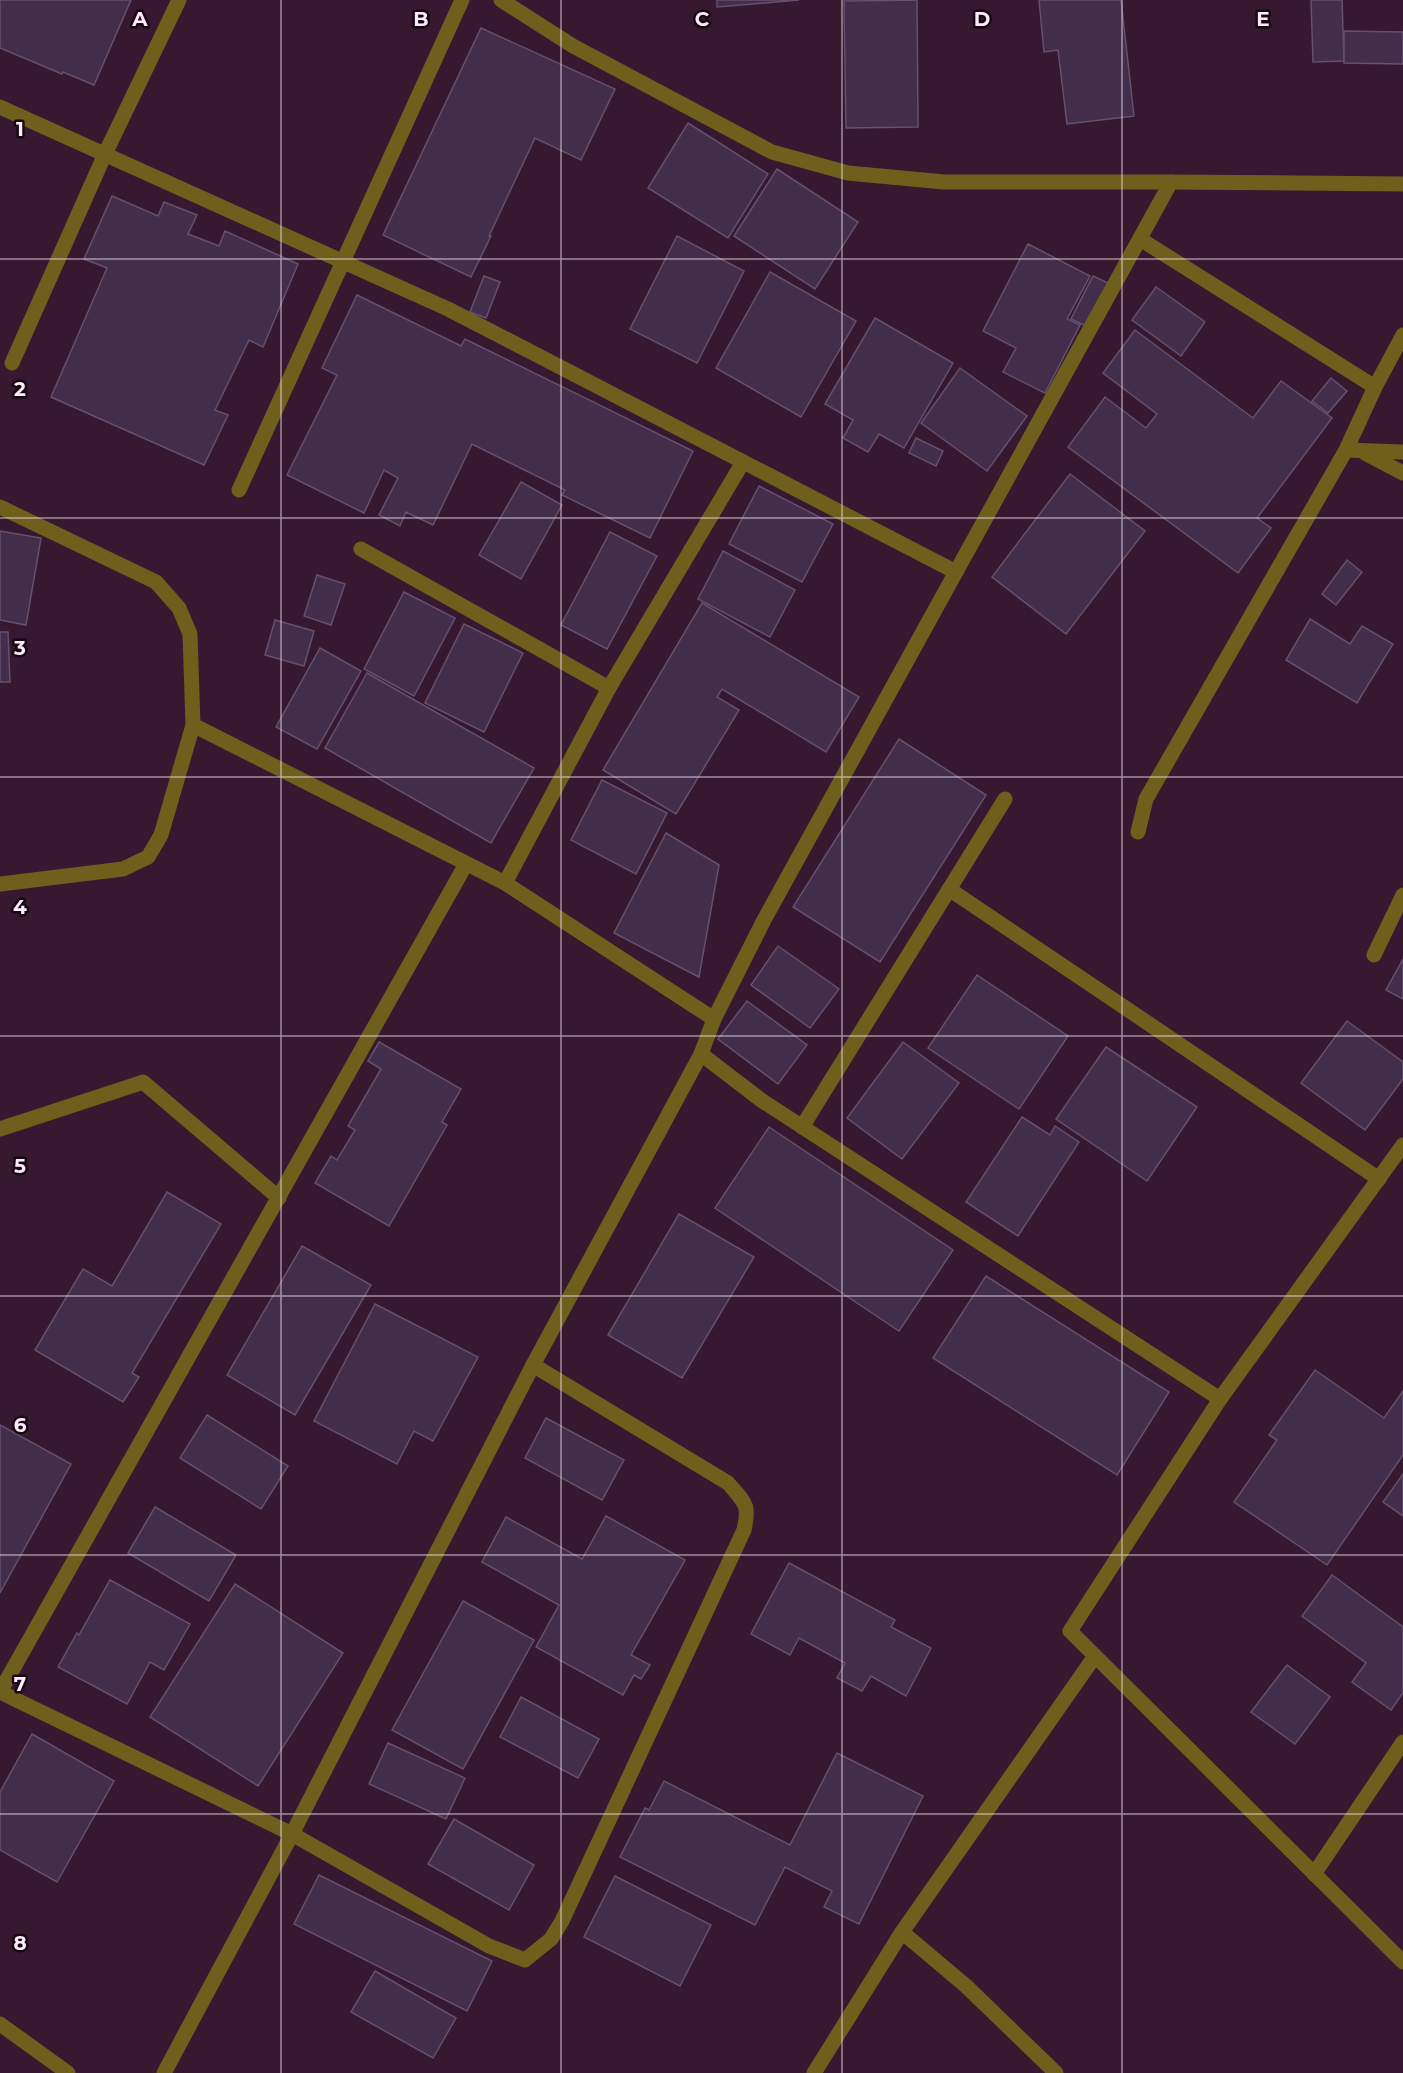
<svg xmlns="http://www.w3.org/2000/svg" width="1403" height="2073" font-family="Montserrat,sans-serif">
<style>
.building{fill:#422d4b;stroke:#664f6f;stroke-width:1.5}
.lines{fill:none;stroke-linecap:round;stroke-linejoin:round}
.minor{stroke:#6e5f1d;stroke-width:15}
.grid{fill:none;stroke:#ffeaf9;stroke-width:1.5;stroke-opacity:0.55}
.grid-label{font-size:20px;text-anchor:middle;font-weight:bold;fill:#ffeaf9;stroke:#160913;stroke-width:5;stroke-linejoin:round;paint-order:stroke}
</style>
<rect width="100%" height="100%" fill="#361930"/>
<g class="building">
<path d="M0,0H131L94,85L63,72L62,74L0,48Z"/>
<path d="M717,0H799L717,7Z"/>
<path d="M917,0L918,127L846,128L844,1Z"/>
<path d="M1039,0H1121L1134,116L1067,124L1058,50L1044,52Z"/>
<path d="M1311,0H1342L1344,61L1313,62Z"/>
<path d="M481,28L615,89L581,160L535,138L489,236H491L471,277L383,235Z"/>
<path d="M1344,31L1403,32V64L1344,63Z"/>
<path d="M688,123L768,174L728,238L648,188Z"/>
<path d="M777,169L858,222L815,289L734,236Z"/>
<path d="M112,196L158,216L164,202L197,215L188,234L219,246L225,231L298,264L263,347L249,340L215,410L228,415L204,465L51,397L107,268L84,259Z"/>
<path d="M677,236L744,271L697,363L630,329Z"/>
<path d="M1028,244L1090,276L1067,319L1080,325L1045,393L1003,372L1016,348L983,331Z"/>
<path d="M770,272L856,321L801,417L716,368Z"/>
<path d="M484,276L500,282L486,318L470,312Z"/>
<path d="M1093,276L1108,283L1086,326L1071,319Z"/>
<path d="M1156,287L1205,322L1181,356L1132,320Z"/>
<path d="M357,295L461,346L465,339L693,451L650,538L562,495L565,490L472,444L433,525L406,512L400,526L379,515L398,478L384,470L364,513L287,475L337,375L322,368Z"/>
<path d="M875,318L953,363L904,448L879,434L868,452L843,438L853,420L825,404Z"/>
<path d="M1135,330L1253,418L1281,381L1332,418L1257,518L1271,528L1238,573L1068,447L1105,397L1146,428L1157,414L1103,373Z"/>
<path d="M960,368L1027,416L987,471L921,423Z"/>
<path d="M1331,378L1347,391L1328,413L1312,401Z"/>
<path d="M916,438L943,451L936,466L909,453Z"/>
<path d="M1070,474L1145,531L1066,634L992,577Z"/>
<path d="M521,482L562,505L521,579L479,555Z"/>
<path d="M759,486L833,524L802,582L729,544Z"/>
<path d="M0,531L41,538L26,625L0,620Z"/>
<path d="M610,532L657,556L607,649L561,625Z"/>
<path d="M723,551L795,590L770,637L698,599Z"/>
<path d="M1347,560L1362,572L1336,605L1322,594Z"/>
<path d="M317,575L345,584L331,625L304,616Z"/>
<path d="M404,592L455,618L414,696L364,669Z"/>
<path d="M702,603L859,697L826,752L722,689L717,697L739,710L676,814L603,770Z"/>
<path d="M1310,619L1350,644L1362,626L1393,644L1357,703L1286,660Z"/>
<path d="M275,620L314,631L304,666L265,655Z"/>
<path d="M464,624L523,653L484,732L425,703Z"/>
<path d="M0,632H8L10,682H0Z"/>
<path d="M320,648L361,671L317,749L276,727Z"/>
<path d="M367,673L534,768L491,843L325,748Z"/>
<path d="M899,739L986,795L880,962L793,907Z"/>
<path d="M602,780L667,813L636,874L571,840Z"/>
<path d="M666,833L719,865L699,977L614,933Z"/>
<path d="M778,946L839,989L810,1028L751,985Z"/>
<path d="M1403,959V999L1386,990Z"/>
<path d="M977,975L1068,1036L1019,1109L928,1048Z"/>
<path d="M747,1001L807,1045L778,1084L718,1039Z"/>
<path d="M1347,1021L1403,1062V1079L1365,1130L1301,1083Z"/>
<path d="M379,1042L461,1089L442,1122L447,1125L389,1226L315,1183L331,1156L337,1160L355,1130L348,1126L381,1069L368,1061Z"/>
<path d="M903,1042L959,1083L902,1159L847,1118Z"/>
<path d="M1106,1047L1197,1107L1147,1181L1056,1119Z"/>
<path d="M1022,1117L1050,1135L1055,1126L1079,1142L1018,1236L966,1202Z"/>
<path d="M769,1127L953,1250L899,1331L715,1208Z"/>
<path d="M167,1192L221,1224L132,1373L139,1377L123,1402L35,1350L83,1269L112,1286Z"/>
<path d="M679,1214L754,1257L682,1378L608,1335Z"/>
<path d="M302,1246L371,1285L295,1415L227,1375Z"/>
<path d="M986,1276L1169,1392L1117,1475L933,1358Z"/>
<path d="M375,1304L478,1357L433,1441L414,1431L397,1464L314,1421Z"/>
<path d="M1315,1370L1384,1418L1403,1391V1455L1327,1565L1234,1502L1277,1440L1269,1435Z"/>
<path d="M207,1415L288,1466L261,1509L180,1458Z"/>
<path d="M546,1418L624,1460L602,1500L525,1458Z"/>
<path d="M0,1425L71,1464L0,1593Z"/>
<path d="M1403,1474V1516L1383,1502Z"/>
<path d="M155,1507L236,1555L209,1601L128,1553Z"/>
<path d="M606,1516L685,1560L631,1655L650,1665L641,1679L634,1675L623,1695L536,1647L559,1605L482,1562L506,1517L582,1559Z"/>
<path d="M789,1563L895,1620L891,1627L931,1648L906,1696L871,1676L862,1691L837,1678L845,1663L799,1638L790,1655L751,1634Z"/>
<path d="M1332,1575L1403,1627V1693L1391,1710L1352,1682L1366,1663L1302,1616Z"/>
<path d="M110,1580L190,1624L164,1670L150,1662L127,1704L58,1667L77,1633L79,1635Z"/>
<path d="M235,1584L343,1653L258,1786L150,1717Z"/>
<path d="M463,1601L534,1640L463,1769L392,1730Z"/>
<path d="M1287,1665L1330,1697L1295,1744L1251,1712Z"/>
<path d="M521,1697L599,1739L578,1778L500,1737Z"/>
<path d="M32,1734L114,1781L57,1882L0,1850V1792Z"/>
<path d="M388,1743L465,1778L446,1819L369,1784Z"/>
<path d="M837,1753L923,1796L859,1924L824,1907L832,1891L785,1867L755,1925L620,1857L645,1808L649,1810L664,1781L790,1845Z"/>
<path d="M454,1819L534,1865L509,1910L428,1864Z"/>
<path d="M319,1875L492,1961L467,2011L294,1924Z"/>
<path d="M615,1876L711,1925L680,1986L584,1937Z"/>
<path d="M375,1971L456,2018L433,2058L351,2012Z"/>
</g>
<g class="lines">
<g class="minor">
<path d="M501,0L573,46L772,152L848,173L944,182H1171L1403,184"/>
<path d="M0,107L448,309L956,572"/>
<path d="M1140,239L1375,387"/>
<path d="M12,363L105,154L179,0"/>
<path d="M1346,450L1403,452"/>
<path d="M1365,453L1403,473"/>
<path d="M239,490L462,0"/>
<path d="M0,507L156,582L179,608L190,634L193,725L505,883"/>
<path d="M361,549L609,688"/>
<path d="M1138,832L1146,799L1346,450L1375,387L1403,335"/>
<path d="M0,884L123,869L148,857L161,835L193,725"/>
<path d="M949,889L1379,1179"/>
<path d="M1374,955L1403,895"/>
<path d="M714,1019L505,883L609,688L743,462"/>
<path d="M701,1054L761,1100L1220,1399L1070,1631L1403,1962"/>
<path d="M802,1127L1005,799"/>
<path d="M0,1129L143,1082L279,1198"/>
<path d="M1220,1399L1403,1145"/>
<path d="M0,1692L292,1834L489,1946L525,1960L551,1939L562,1921L744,1530C750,1504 745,1503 728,1483L533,1365"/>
<path d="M0,1692L466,864"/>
<path d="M1314,1874L1403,1742"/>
<path d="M0,2024L68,2073"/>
<path d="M164,2073L292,1834L533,1365L701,1054L714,1019L764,920L1171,182"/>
<path d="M814,2073L902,1932"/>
<path d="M1056,2073L966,1986L902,1932L1095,1656"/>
</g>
</g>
<path class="grid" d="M281,0V2073M561,0V2073M842,0V2073M1122,0V2073M0,259H1403M0,518H1403M0,777H1403M0,1036H1403M0,1296H1403M0,1555H1403M0,1814H1403"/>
<g class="grid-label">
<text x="140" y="26">A</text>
<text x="421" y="26">B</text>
<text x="702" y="26">C</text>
<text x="982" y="26">D</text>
<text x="1263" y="26">E</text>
<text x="20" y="136">1</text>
<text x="20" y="396">2</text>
<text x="20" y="655">3</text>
<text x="20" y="914">4</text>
<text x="20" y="1173">5</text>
<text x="20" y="1432">6</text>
<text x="20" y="1691">7</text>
<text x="20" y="1950">8</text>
</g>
</svg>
